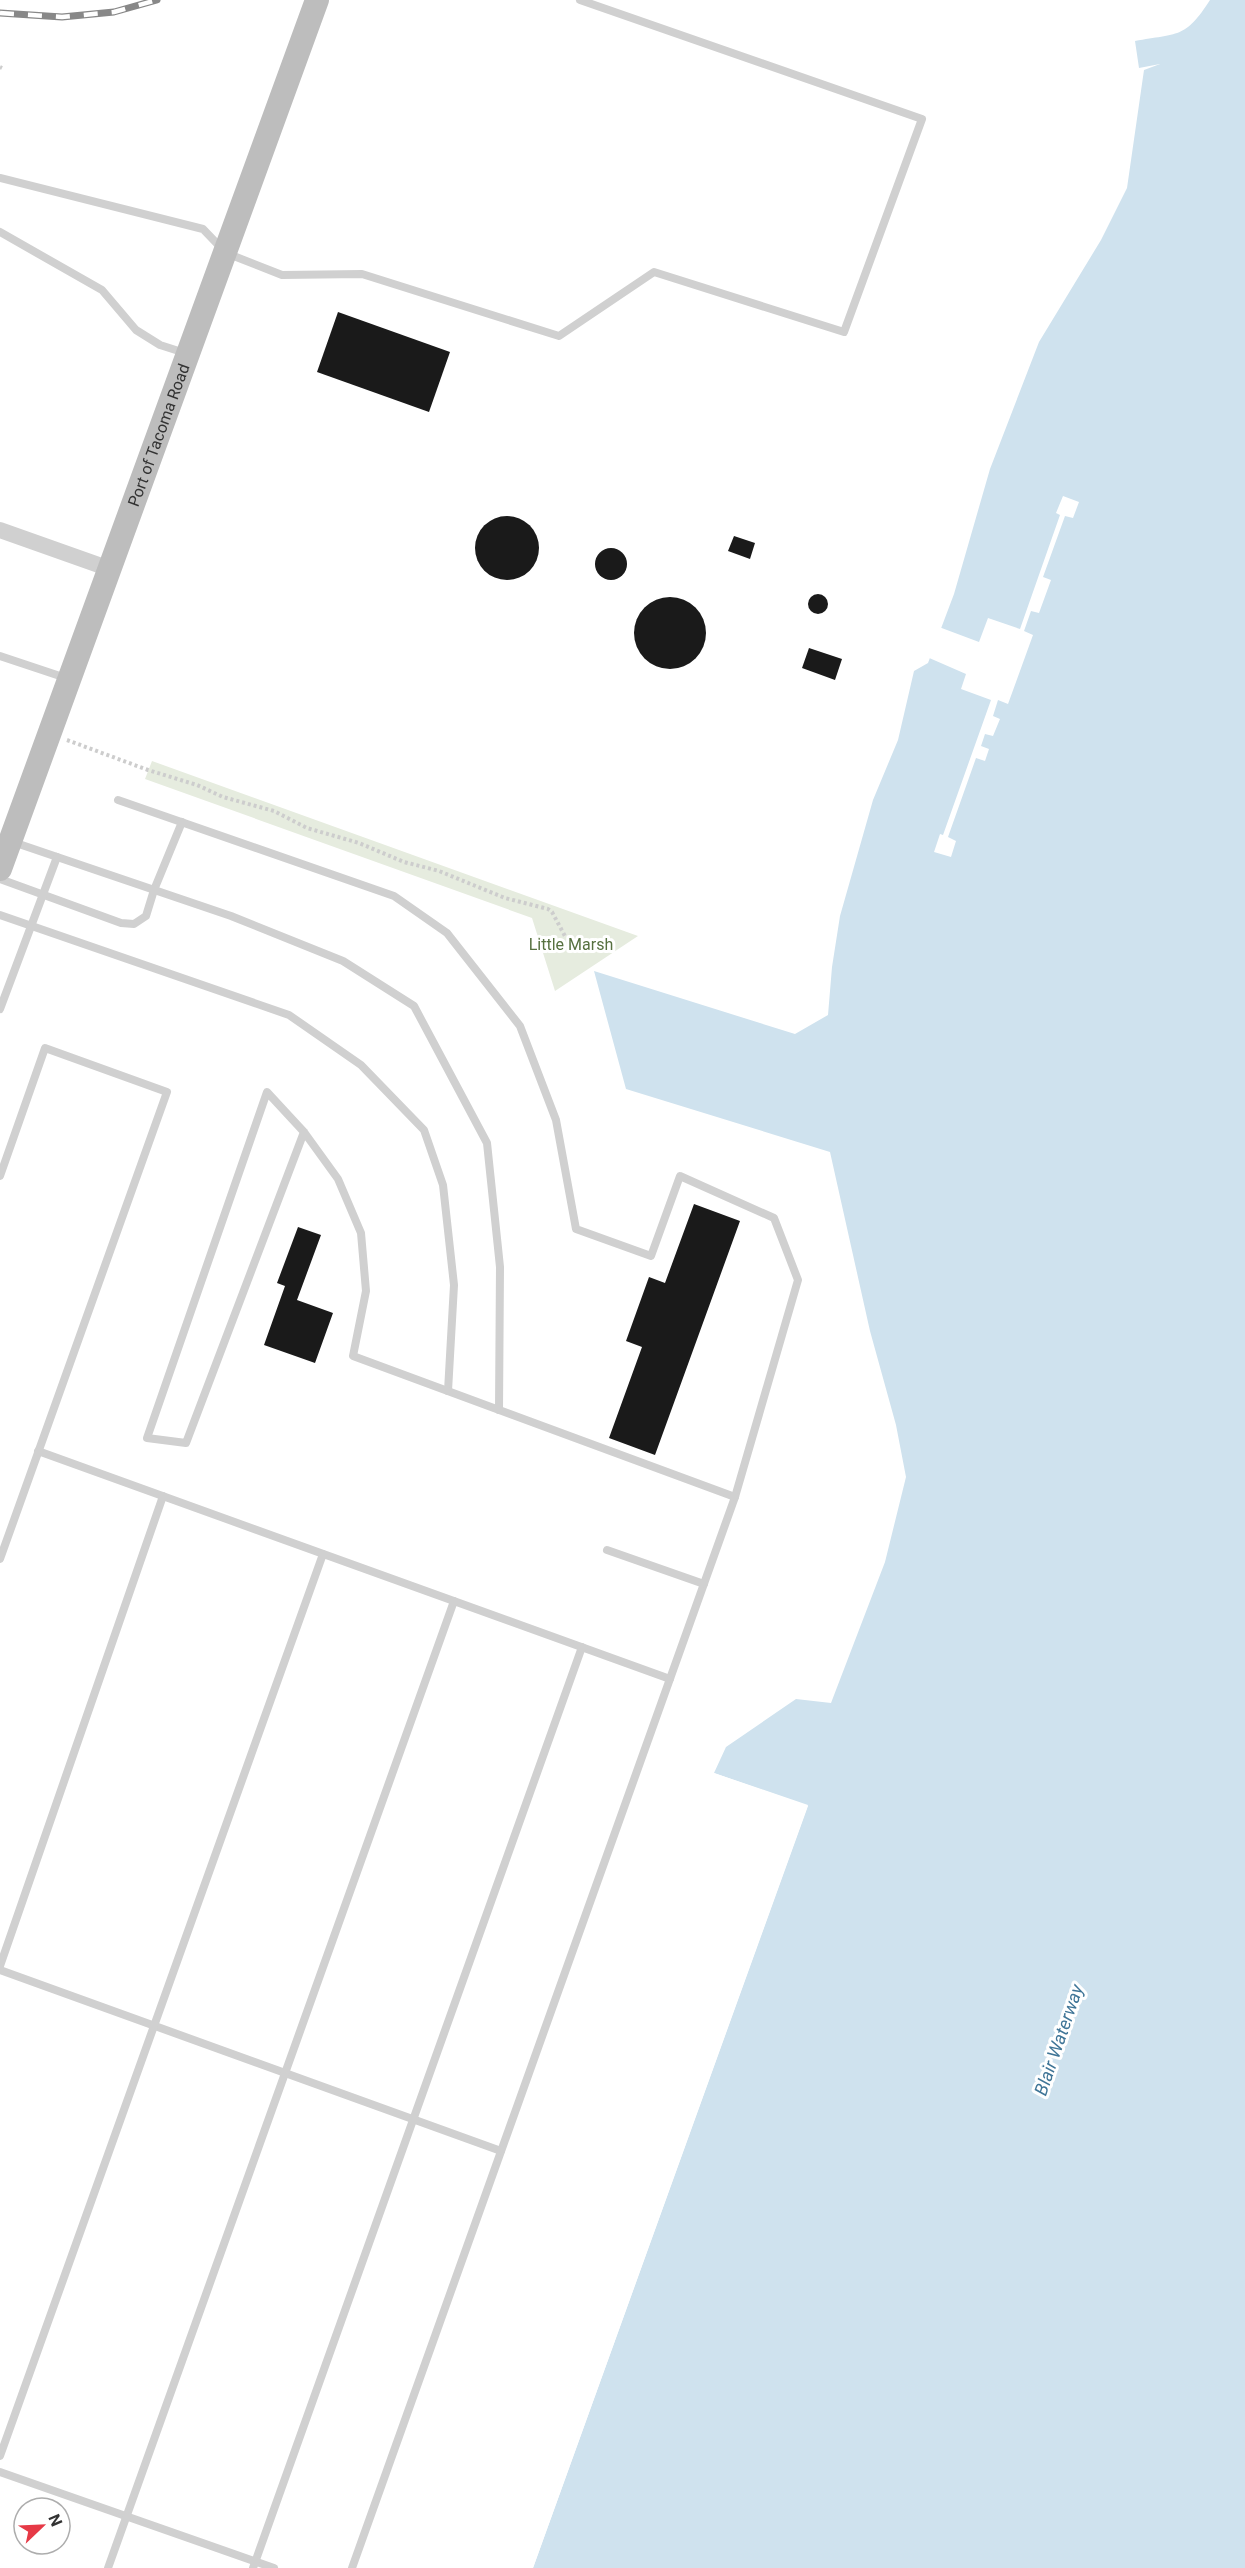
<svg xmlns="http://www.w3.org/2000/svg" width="1245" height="2568" font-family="Roboto,sans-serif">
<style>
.green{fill:#e6ecdf}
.water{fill:#cfe2ee}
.pier{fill:#fff}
.building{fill:#1a1a1a}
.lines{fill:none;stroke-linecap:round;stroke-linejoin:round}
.path{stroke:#cdcdcd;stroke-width:4;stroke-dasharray:3 3;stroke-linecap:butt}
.lane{stroke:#d0d0d0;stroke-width:8}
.street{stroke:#d0d0d0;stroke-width:16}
.secondary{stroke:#bdbdbd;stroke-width:24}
.rail-casing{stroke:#888;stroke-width:7}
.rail{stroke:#fff;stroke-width:4.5;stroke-dasharray:14;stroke-linecap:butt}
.labels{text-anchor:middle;stroke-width:6;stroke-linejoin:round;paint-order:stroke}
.street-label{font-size:16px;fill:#333;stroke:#fff}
.park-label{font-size:16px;fill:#56703f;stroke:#fff}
.water-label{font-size:18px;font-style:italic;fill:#3f7597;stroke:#fff}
</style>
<rect width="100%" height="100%" fill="#fff"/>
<path class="green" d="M152,761L638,936L555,991L532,918L145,779Z"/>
<path class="water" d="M1210,0H1245V2568H533L808,1806L714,1773L726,1747L796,1699L831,1703L885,1562L906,1477L896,1425L870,1331L830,1152L626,1089L594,971L795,1034L828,1015L832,967L840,916L873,800L898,740L914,671L928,663L954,594L990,469L1039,342L1101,240L1127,188L1144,70L1160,64L1139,68L1135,41C1178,33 1185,39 1210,0Z"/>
<g class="pier">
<path d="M1063,496L1079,502L1073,518L1065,516L1043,577L1051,580L1039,613L1031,611L1024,631L1033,635L1008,704L998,700L993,716L1000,719L993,736L985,734L981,746L989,749L985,761L976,758L948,837L956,841L951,857L934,852L940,834L943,835L991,700L961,689L966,674L927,657L939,627L979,642L988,618L1020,629L1060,515L1056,513Z"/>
<path d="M714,1773L808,1805L533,2568H530L804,1807L713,1776Z"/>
</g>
<g class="building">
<path d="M338,312L450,352L429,412L317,372Z"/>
<circle cx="507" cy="548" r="32"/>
<path d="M734,536L755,543L750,559L728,551Z"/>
<circle cx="611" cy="564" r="16"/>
<circle cx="818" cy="604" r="10"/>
<circle cx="670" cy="633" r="36"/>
<path d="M809,648L842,659L835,680L802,668Z"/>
<path d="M694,1204L740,1221L655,1455L609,1438L642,1347L626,1341L649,1277L665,1283Z"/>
<path d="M298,1227L321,1235L297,1300L333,1313L315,1363L264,1345L285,1286L277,1283Z"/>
</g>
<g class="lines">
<g class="path">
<path d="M0,67L2,68"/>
<path d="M67,740L148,770L197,785L223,797L274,811L307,828L359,843L404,862L439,871L505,898L548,909L552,912L566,938"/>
</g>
<g class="lane">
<path d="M0,178L203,229L226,253L282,275L362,274L559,336L654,272L844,332L922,119L580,0"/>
<path d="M0,232L102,290L136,330L160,345L185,353"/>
<path d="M0,656L69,679"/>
<path d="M118,800L394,896L447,933L520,1026L556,1120L576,1229L651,1256L680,1176L774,1218L798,1280L735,1497L352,2568"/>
<path d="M13,842L231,916L343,961L414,1006L487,1143L500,1267L499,1410"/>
<path d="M0,879L121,923L134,924L146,916L154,890L182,822"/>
<path d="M0,915L289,1015L361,1065L424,1130L443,1185L454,1285L448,1391"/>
<path d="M0,1009L57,857"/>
<path d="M304,1132L186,1443L147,1438L267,1092L304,1132L338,1179L361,1233L366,1291L353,1356L735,1497"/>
<path d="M0,1176L45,1048L167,1092L0,1559"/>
<path d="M38,1451L670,1679"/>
<path d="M607,1550L704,1584"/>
<path d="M0,1966L163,1496"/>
<path d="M0,1970L501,2151"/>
<path d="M0,2456L323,1554"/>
<path d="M0,2472L274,2568"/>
<path d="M108,2568L454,1601"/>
<path d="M253,2568L582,1647"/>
</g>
<path class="street" d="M0,530L110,569"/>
<path class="secondary" id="s1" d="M0,869L317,0"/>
<g class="rail-casing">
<path id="rail" d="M0,13L62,17L114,12L157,0"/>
</g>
<use href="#rail" class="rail"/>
</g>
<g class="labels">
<g class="street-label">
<text dy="6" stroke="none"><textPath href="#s1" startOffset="462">Port of Tacoma Road</textPath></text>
</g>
<g class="park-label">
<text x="571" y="950">Little Marsh</text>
</g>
<g class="water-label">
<text transform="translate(1059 2040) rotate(-71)" y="6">Blair Waterway</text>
</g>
</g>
<g transform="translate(42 2526) rotate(67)"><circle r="28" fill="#ffffff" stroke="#adadad" stroke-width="1.5"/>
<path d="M0-4.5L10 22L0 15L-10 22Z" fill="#e63946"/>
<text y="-9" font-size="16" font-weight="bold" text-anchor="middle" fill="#333333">N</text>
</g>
</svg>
